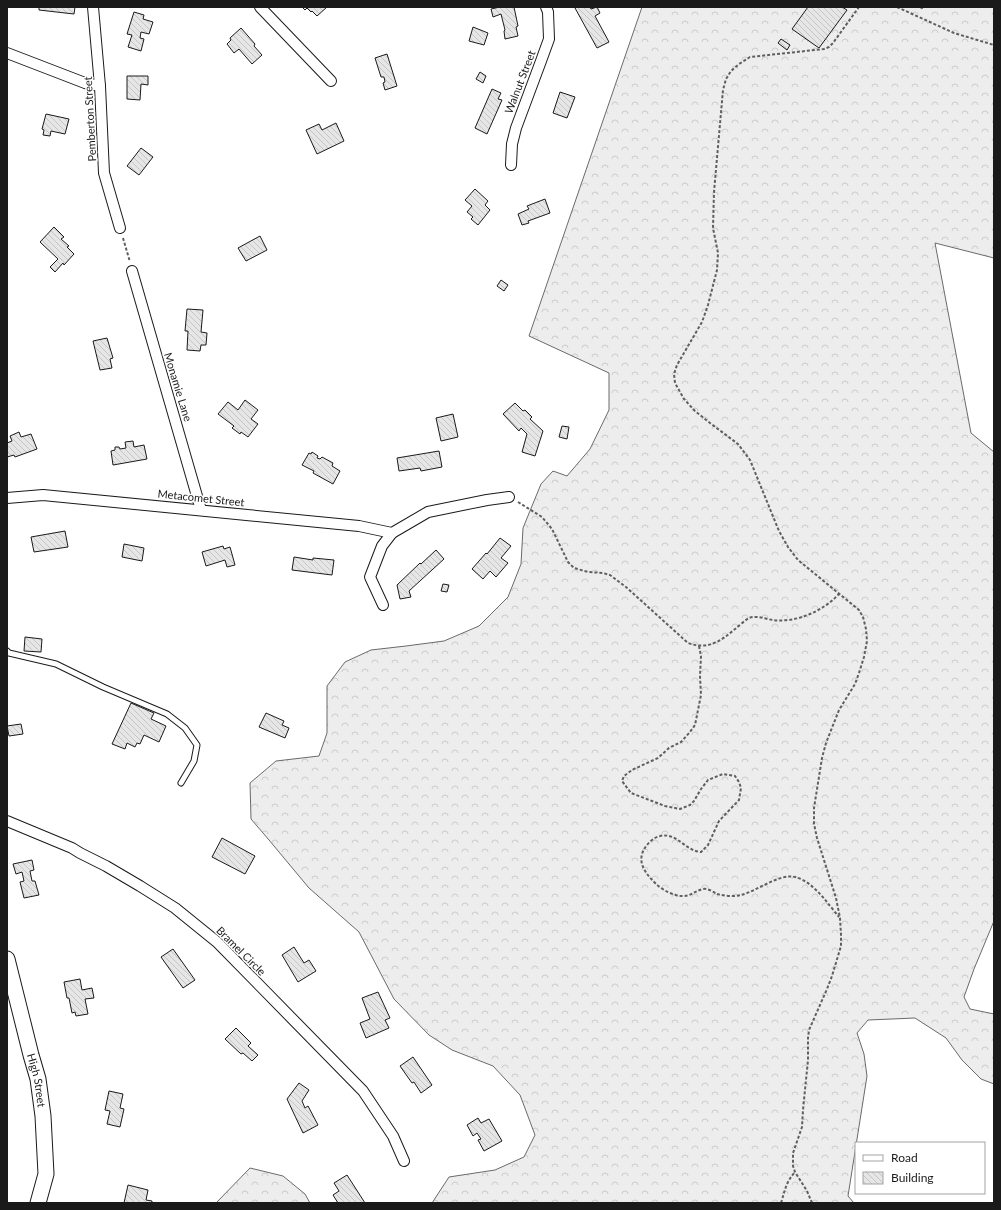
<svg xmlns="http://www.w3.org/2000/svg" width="1001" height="1210" font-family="Lato,sans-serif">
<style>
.forest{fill:url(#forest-crowns);stroke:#6a6a6a}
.building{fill:url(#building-back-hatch);stroke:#1a1a1a}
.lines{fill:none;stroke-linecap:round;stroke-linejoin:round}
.lane-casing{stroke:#1a1a1a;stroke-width:7}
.street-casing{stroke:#1a1a1a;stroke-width:12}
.secondary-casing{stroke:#1a1a1a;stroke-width:17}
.path{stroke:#5f5f5f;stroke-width:2;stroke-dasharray:3 2;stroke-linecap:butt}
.lane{stroke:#fff;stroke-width:5}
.street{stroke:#fff;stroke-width:10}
.secondary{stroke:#fff;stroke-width:15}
.labels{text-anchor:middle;stroke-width:3;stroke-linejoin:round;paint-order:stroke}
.street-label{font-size:11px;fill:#1a1a1a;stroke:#fff}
</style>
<defs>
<pattern id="forest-crowns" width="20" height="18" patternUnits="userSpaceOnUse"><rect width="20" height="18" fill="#ededed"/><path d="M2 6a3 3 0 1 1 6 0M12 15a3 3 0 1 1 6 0" fill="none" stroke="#cbcbcb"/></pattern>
<pattern id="building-back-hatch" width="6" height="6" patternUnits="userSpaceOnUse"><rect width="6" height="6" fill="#e6e6e6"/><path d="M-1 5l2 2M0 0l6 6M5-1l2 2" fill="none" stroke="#c5c5c5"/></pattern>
</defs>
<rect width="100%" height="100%" fill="#fff"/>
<g class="forest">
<path d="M642,7H919L922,9L924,7H994V258L935,243L971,433L994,452V921L974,969L964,997L970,1009L994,1014V1084L981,1079L962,1060L946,1038L915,1018L868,1020L857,1033L864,1054L867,1076L848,1196L854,1203H432L449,1177L495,1170L524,1157L535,1135L520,1095L493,1066L452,1050L429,1035L394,999L359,932L309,888L269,840L251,819L250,783L276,761L319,756L327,733V686L345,662L371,650L406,646L444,641L479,626L508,597L521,564L523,528L541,484L553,471L567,476L590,449L609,410V373L529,336Z"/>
<path d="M250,1168L283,1176L305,1194L310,1203H216Z"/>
</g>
<g class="building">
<path d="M39,7H75L74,14L39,10Z"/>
<path d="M302,7H327L317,16L312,11L311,12L307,8L305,10Z"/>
<path d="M500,7H514L518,26L516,27L518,36L505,39L504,31L505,30L501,14L493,17L491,9Z"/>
<path d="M577,7H590L591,9L597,7L600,13L595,16L609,42L597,48L575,8Z"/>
<path d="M808,7H842L847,10L819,48L792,29Z"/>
<path d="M134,12L144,15L143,19L153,22L149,34L141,32L140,38L144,39L141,51L128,47L132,35L127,34Z"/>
<path d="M473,27L488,33L484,45L469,41Z"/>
<path d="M241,28L255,44L254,46L262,55L252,64L239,49L234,53L227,44L231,40L230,38Z"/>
<path d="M781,39L790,45L787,50L778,43Z"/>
<path d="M387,54L397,86L385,90L383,83L385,82L384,77H381L375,58Z"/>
<path d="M480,72L486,76L483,83L476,79Z"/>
<path d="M127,76H148V85L141,84L140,100L127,99Z"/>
<path d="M492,89L501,93L498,99L502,100L487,134L475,128Z"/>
<path d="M560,92L575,97L567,118L553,113Z"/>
<path d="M46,114L69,119L65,134L51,131L50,136L43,135L44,130L42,129Z"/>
<path d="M336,123L344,141L317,154L306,130L319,124L322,130Z"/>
<path d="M141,148L153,157L139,175L127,166Z"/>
<path d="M475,189L488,201L485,205L490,210L478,225L471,219L473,217L467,212L472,206L465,200Z"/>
<path d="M545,199L550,213L528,221L529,223L522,225L518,214L529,209L527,206Z"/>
<path d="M54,227L64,237L61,239L69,246L67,247L74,254L64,265L63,263L55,272L50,267L58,259L40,242Z"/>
<path d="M260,236L267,250L246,261L238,248Z"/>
<path d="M501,280L508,285L504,291L497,286Z"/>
<path d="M187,309L203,310L201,332L207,333L206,345H201L200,351L187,350L188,331H185Z"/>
<path d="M107,338L113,358L110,359L112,368L100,370L93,341Z"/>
<path d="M245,400L258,410L251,419L258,424L248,437L241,432L240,434L232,428L234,426L218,414L228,402L238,410Z"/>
<path d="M515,403L523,411L525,410L532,417L530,419L543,431L535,456L522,452L527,434L521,428L519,431L503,414Z"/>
<path d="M453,414L458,437L441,441L436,418Z"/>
<path d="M562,426L569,427L567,439L559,437Z"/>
<path d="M19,432L21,437L31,434L37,449L15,457L14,455L7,457V443L12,441L10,436Z"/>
<path d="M133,441L134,447L144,445L147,459L113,465L111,451L115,450V447H119L120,449L126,448L125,442Z"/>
<path d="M439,451L442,467L421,471L420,468L399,471L397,458Z"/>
<path d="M312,452L318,456L317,458L320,459L322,457L333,463L332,466L340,471L333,484L313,473L314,471L302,465L309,453L311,454Z"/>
<path d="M65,531L68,547L34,552L31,537Z"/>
<path d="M500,538L511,546L501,558L508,563L496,577L490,571L483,579L472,569L486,553L487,554Z"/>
<path d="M124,544L144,548L142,561L122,557Z"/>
<path d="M223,546L224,549L230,547L235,565L227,567L225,560L206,566L202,552Z"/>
<path d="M436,550L444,559L409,591L411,597L400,599L397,585L420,563L421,564Z"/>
<path d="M294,557L313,560V558L334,560L332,575L292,570Z"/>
<path d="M443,584L449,585L447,592L441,591Z"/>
<path d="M25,637L42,639L41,652L24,651Z"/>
<path d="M131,703L154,713L151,719L166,726L159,742L144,735L140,744L137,743L135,747L127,743L125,749L112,744Z"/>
<path d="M266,713L284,721L282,725L289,728L285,738L259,727Z"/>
<path d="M21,724L23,734L9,736L7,726Z"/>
<path d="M222,838L255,856L245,874L212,857Z"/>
<path d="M32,860L34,870L30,871L32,881H35L39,895L24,898L20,882L24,881L22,872L16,874L13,864Z"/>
<path d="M294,947L304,963L309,960L316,971L298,982L282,955Z"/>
<path d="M173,949L195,980L183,988L161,957Z"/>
<path d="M80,979L82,990L92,988L94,998L85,999L88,1014L76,1016L75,1012L72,1013L69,998H67L64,982Z"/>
<path d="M378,992L390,1018L385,1020L389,1028L366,1038L360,1023L370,1019L362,998Z"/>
<path d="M236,1028L251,1043L248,1046L258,1055L252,1061L243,1053L241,1054L225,1039Z"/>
<path d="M413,1057L432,1085L421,1093L414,1082L412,1083L400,1066Z"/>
<path d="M299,1083L309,1090L302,1101L305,1108L308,1106L318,1125L303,1133L287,1099Z"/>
<path d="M109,1091L123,1094L120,1108L124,1109L120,1127L107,1124L110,1111L105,1110Z"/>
<path d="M478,1118L481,1123L489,1119L502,1141L484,1151L478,1140L481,1139L477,1133L473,1136L467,1125Z"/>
<path d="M347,1175L365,1203H338L333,1195L339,1191L334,1183Z"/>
<path d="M128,1185L148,1190L146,1200L152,1201V1203H124Z"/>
</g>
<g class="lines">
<g class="lane-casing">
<path id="lane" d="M7,651L9,653L56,664L103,687L167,714L185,728L197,745L194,761L181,783"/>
</g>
<g class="street-casing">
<g id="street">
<path d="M93,7L100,86L104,173L120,228"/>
<path d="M260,7L331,81"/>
<path d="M7,53L85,83L100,86"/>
<path d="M511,165L512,144L516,128L541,61L549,39L548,12L546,7"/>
<path d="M132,271L201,510"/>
<path d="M7,498L43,495L359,526L392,533L428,512L487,500L509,497"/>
<path d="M383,605L370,577L382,546L392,533"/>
<path d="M7,821L72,848L80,853L106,866L140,886L175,908L217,942L363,1091L393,1136L404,1161"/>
</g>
</g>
<g class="secondary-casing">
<g id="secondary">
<path id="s1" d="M7,959L31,1055L38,1079L43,1116L46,1174L38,1203"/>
</g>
</g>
<g class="path">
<path d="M897,7L954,33L994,45"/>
<path d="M123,238L130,262"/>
<path d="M518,502L542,517L552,529L568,562L574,568L588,572L603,573L610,575L626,587L688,643C707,650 720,642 735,629C739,626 744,621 749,618C757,615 765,619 773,620C797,623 823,611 839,594"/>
<path d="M699,646L701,656L700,676L701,695L695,725L690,732L681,742L669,748L658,758L632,770L624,776L622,781L631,793L665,806L680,809L690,805L694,801L701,789L708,780L723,774L735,776L739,782L741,788L739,800L719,821L708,845L701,852C685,851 677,832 660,836C655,837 650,841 647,845C635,860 644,872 656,884C664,891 678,899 689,895C694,893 698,890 703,889C708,888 713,892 717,894C724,896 734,897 741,895C757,891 780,873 795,877C813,881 828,904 839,917"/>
<path d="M781,1203C785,1190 786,1182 795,1172"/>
<path d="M812,1203L807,1191L795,1172L793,1166V1153L802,1127L803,1110L808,1060V1038L809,1030L827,989L832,976L841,946V935L840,918L836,898L817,838L814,824V808L822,758L826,743L839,710L855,684L859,673L864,657L867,641L866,629L863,617L859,610L798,560L788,547L779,531L750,460L738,444L710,423L695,411L684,399L675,383L674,374L677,365L702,322L708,305L717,270L718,253L713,228L714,192L723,90L726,79L731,71L739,64L750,57L824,49L829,47L833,43L859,7"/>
</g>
<use href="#lane" class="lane"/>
<use href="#street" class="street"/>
<use href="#secondary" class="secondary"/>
</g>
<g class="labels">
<g class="street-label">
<text transform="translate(520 82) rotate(-69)" y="4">Walnut Street</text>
<text transform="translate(90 119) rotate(-93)" y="4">Pemberton Street</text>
<text transform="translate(178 387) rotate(73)" y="4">Monamie Lane</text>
<text transform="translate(201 498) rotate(6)" y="4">Metacomet Street</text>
<text transform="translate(241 951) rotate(45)" y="4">Bramel Circle</text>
<text dy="4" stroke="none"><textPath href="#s1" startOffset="125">High Street</textPath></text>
</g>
</g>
<rect width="1001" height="1210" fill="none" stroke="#1a1a1a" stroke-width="16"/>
<rect x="855" y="1142" width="130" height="52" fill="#ffffff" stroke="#a3a3a3"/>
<rect x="863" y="1155" width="20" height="6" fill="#ffffff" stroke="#a3a3a3"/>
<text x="891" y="1162" font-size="12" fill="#1a1a1a">Road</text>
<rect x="863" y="1172" width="20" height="12" fill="url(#building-back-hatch)" stroke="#a3a3a3"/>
<text x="891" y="1182" font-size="12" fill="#1a1a1a">Building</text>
</svg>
